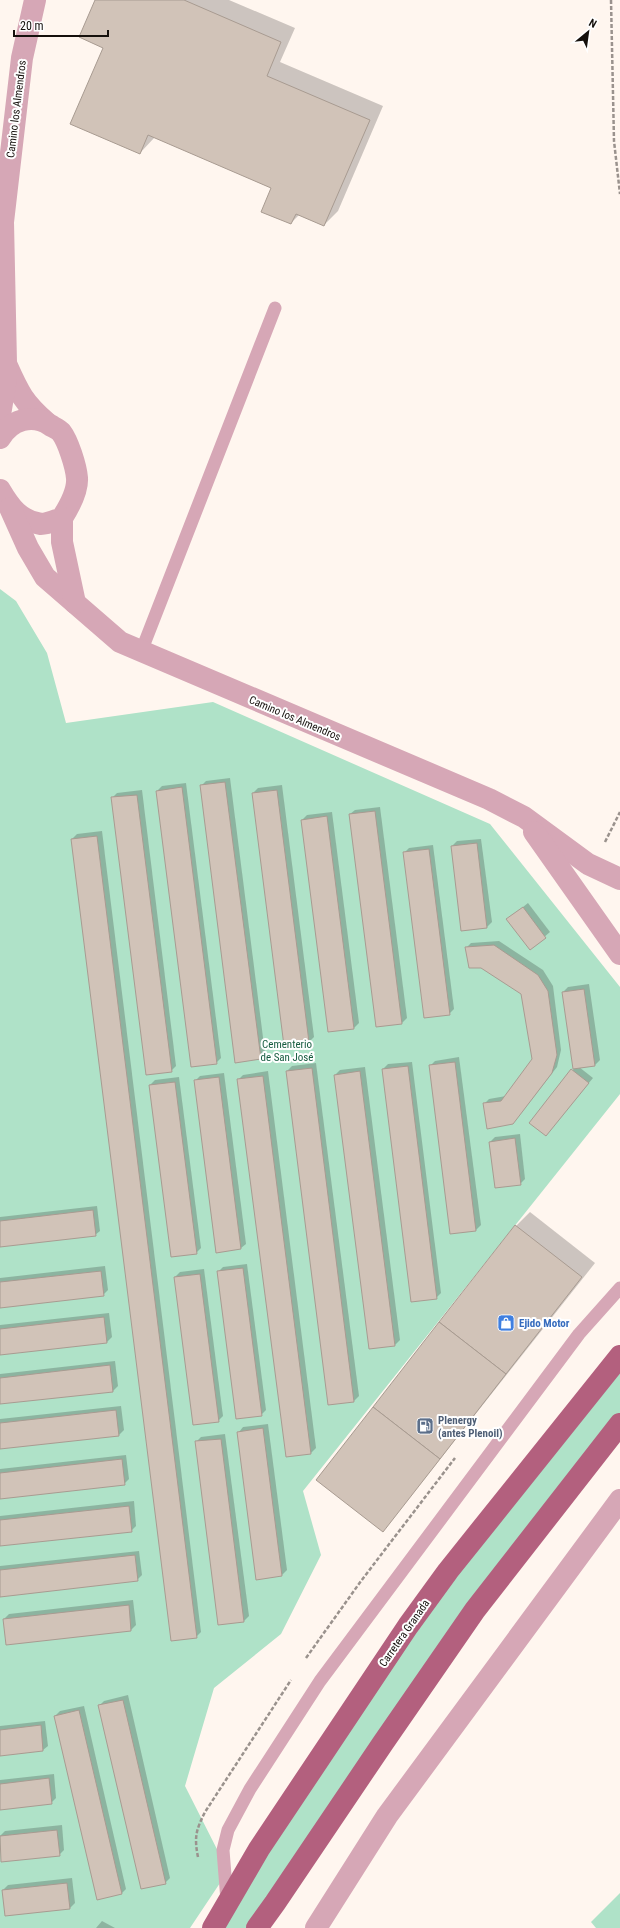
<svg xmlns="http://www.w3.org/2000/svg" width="620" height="1928" font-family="'Roboto Condensed',sans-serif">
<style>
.green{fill:#afe2c8}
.shadow{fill:#0003}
.building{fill:#d1c3b8;stroke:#a89b91}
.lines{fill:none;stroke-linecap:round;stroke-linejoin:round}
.path{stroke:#9a928d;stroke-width:2.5;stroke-dasharray:4 2;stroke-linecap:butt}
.service{stroke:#d6a7b6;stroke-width:13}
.minor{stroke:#d6a7b6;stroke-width:22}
.tertiary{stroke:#d6a7b6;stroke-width:22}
.primary{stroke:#b3607e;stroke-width:22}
.labels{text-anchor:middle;stroke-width:4;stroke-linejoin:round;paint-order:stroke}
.street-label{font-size:11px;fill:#15100c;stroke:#fff}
.park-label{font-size:11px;fill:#155b3f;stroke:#fff}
.shop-label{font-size:11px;font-weight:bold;fill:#366cbe;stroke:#fff;text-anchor:start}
.service-label{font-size:11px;font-weight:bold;fill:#4e5e75;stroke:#fff;text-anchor:start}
</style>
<rect width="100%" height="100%" fill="#fff6ef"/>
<g class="green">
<path d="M0,589L16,601L47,653L66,723L213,702L490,824L620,987V1094L303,1491L321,1555L281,1634L214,1688L185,1786L228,1871L190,1928H0Z"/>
<path d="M620,1356V1424L257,1928H213L408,1626Z"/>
<path d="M620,1893V1928H596L591,1922Z"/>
</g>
<g class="shadow">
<path d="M96,0H229L295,28L280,62L383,106L338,211L324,225L299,215L291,223L272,188L155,137L140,153L105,47Z"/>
<path d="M230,778L265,1053L260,1058L201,786L206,781Z"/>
<path d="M186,783L221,1058L216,1063L157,791L162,786Z"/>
<path d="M282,785L314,1037L309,1042L253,793L258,788Z"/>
<path d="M142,790L176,1066L171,1071L112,798L117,793Z"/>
<path d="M380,807L407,1018L402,1023L350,814L355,810Z"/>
<path d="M332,812L359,1023L354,1028L302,820L307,815Z"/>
<path d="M102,831L201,1632L196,1637L72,839L77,834Z"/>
<path d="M481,839L492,922L487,927L452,846L457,841Z"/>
<path d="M433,845L454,1009L449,1014L404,853L409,848Z"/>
<path d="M528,903L550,932L530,949L508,919Z"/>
<path d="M499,941L543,970L553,986L561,1050L557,1067L517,1118L484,1104L489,1099L506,1096L533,1060L522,994L466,948L471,943Z"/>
<path d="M589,984L600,1060L595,1065L579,1067L593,1078L546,1135L574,1068L563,992L568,987Z"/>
<path d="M459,1057L481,1225L476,1230L430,1066L435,1061Z"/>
<path d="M412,1062L441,1293L436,1298L383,1069L388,1064Z"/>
<path d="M316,1063L359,1396L354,1401L287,1071L292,1066Z"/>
<path d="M365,1067L400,1340L395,1345L335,1075L340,1070Z"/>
<path d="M268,1071L316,1448L311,1453L238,1080L243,1075Z"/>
<path d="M224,1073L246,1244L241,1248L216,1252L195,1081L200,1076Z"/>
<path d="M179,1077L201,1248L196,1253L150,1085L155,1080Z"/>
<path d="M520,1134L525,1179L520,1184L490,1142L495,1137Z"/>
<path d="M97,1206L100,1231L95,1235L0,1246V1217Z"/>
<path d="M530,1212L595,1263L387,1526L317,1480L516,1226Z"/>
<path d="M247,1264L266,1410L261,1415L218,1272L223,1267Z"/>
<path d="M105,1266L108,1290L103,1295L0,1307V1278Z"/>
<path d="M204,1269L223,1416L218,1421L175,1277L180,1272Z"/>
<path d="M109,1313L112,1337L107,1342L0,1354V1325Z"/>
<path d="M115,1361L118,1386L113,1391L0,1403V1374Z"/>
<path d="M121,1406L124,1430L119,1435L0,1448V1419Z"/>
<path d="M268,1424L287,1570L282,1575L239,1432L243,1427Z"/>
<path d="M225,1434L249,1616L244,1621L196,1442L201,1437Z"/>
<path d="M126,1455L129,1479L124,1484L0,1498V1469Z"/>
<path d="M134,1501L136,1526L131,1531L0,1545V1516Z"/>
<path d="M139,1551L142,1575L137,1580L0,1596V1566Z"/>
<path d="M133,1600L136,1625L131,1630L7,1644L4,1619L9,1614Z"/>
<path d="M128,1695L170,1878L165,1883L99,1706L104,1701Z"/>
<path d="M84,1706L126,1889L122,1893L55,1716L60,1711Z"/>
<path d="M45,1721L48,1746L43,1750L0,1755V1726Z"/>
<path d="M54,1774L56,1798L51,1803L0,1809V1780Z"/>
<path d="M62,1825L64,1850L59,1855L2,1861L0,1836L5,1831Z"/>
<path d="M72,1878L75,1903L70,1908L3,1890L8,1885Z"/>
<path d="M102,1921L115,1928H96Z"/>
</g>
<g class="building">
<path d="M95,0H184L281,42L267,76L370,120L324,226L296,214L291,224L261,212L271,188L148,135L140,154L70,124L103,48L79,37Z"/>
<path d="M225,782L261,1059L235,1063L200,785Z"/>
<path d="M182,787L217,1064L191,1067L156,791Z"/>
<path d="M277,790L309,1042L284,1046L252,793Z"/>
<path d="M137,795L172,1072L146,1075L111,797Z"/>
<path d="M375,811L402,1024L376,1027L349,814Z"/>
<path d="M327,816L354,1029L328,1032L301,820Z"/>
<path d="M97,836L197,1638L171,1641L71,839Z"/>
<path d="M477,843L487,928L461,931L451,846Z"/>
<path d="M429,849L450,1015L424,1018L403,852Z"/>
<path d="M523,907L546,938L530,950L506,919Z"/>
<path d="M494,945L538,975L548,991L557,1055L552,1073L513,1124L487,1129L483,1103L501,1101L532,1059L521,994L481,968H469L465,947Z"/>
<path d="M584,989L595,1066L573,1069L562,992Z"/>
<path d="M455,1062L476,1231L450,1234L429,1065Z"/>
<path d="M408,1066L437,1299L411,1302L382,1069Z"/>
<path d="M312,1068L354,1402L328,1405L286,1071Z"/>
<path d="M571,1069L589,1083L546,1136L529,1123Z"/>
<path d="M360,1071L395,1346L369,1349L334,1075Z"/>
<path d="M263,1076L311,1454L286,1457L237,1079Z"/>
<path d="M219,1077L241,1249L216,1253L194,1080Z"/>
<path d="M175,1082L197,1254L171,1257L149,1085Z"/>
<path d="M515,1138L521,1185L495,1188L489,1142Z"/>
<path d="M93,1210L96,1236L0,1247V1221Z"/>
<path d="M515,1225L582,1277L506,1374L439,1322Z"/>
<path d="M243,1268L262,1416L236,1419L217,1271Z"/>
<path d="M101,1271L104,1296L0,1308V1282Z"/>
<path d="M200,1274L219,1422L193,1425L174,1277Z"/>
<path d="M104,1317L107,1343L0,1355V1329Z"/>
<path d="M439,1322L506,1374L440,1459L373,1407Z"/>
<path d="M110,1365L113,1392L0,1404V1378Z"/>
<path d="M373,1407L440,1459L383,1532L316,1480Z"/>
<path d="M116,1410L119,1436L0,1449V1423Z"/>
<path d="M263,1428L282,1576L256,1580L237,1432Z"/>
<path d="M221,1439L244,1622L218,1625L195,1441Z"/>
<path d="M122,1459L125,1485L0,1499V1473Z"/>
<path d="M129,1506L132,1532L0,1546V1520Z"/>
<path d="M135,1555L138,1581L0,1597V1570Z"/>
<path d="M129,1605L131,1631L6,1645L3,1619Z"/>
<path d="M123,1700L166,1884L141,1889L98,1705Z"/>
<path d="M79,1710L122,1894L97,1900L54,1716Z"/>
<path d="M41,1725L43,1751L0,1756V1730Z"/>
<path d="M49,1778L52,1804L0,1810V1784Z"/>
<path d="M57,1830L60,1856L1,1862L0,1836Z"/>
<path d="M67,1883L70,1909L5,1916L2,1890Z"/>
</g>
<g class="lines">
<g class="path">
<path d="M611,0L614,141L620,194"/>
<path d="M605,842L620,812"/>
<path d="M306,1658L361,1581L455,1458"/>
<path d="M198,1857C194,1837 196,1830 205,1812L291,1680"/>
</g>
<g class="service">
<path d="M141,652L275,308"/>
<path d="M227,1901L223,1850L228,1830L250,1789L320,1681L579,1334L620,1288"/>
</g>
<g class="minor">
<path d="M7,366C19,393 24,403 46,422"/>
<path d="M0,415L5,385L6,363L3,222L22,58L35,0"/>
<path d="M0,438C11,420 32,413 50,425C53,427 58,429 61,432C68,441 76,466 77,478C78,491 69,507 62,518C56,520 48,524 41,524C20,521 10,507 0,490"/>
<path d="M10,508L28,548L45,577L120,642L489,799L524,817L588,864L620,879"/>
<path d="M62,518V542L75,603"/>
<path d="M534,832L620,954"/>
</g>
<path class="tertiary" d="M316,1928L387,1816L620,1500"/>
<g class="primary">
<path d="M213,1928L259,1849L408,1626L448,1571L620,1356"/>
<path d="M257,1928L275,1903L383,1743L475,1610L620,1424"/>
</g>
</g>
<defs>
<g id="shop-square" transform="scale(0.9)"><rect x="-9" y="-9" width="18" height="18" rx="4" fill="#3f7fe0" stroke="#fff"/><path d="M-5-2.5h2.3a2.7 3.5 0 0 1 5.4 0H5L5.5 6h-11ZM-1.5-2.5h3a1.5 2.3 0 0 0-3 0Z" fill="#fff"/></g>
<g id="fuel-square" transform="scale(0.9)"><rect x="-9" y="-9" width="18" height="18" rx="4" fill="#5c6f8a" stroke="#fff"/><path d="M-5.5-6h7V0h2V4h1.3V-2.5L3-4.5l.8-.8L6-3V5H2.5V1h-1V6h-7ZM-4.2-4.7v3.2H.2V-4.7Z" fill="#fff"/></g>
</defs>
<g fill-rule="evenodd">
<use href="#shop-square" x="506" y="1323"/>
<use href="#fuel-square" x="425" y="1426"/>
</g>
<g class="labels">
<g class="street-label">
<text transform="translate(16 109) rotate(-83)" y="4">Camino los Almendros</text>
<text transform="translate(295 718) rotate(23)" y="4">Camino los Almendros</text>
<text transform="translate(404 1633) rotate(-55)" y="4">Carretera Granada</text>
</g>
<g class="park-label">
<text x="287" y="1048">Cementerio<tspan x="287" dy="13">de San José</tspan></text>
</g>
<g class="shop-label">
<text x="519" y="1327">Ejido Motor</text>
</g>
<g class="service-label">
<text x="438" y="1424">Plenergy<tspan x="438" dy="13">(antes Plenoil)</tspan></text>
</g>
</g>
<g transform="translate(588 32) rotate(29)" stroke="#ffffff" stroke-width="3" paint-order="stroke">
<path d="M0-3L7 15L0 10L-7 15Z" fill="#15100c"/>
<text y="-6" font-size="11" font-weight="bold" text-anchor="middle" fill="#15100c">N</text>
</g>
<path d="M14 30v6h94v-6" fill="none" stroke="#15100c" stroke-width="2"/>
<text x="20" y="30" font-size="12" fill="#15100c" stroke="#ffffff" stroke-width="3" paint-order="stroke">20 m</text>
</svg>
